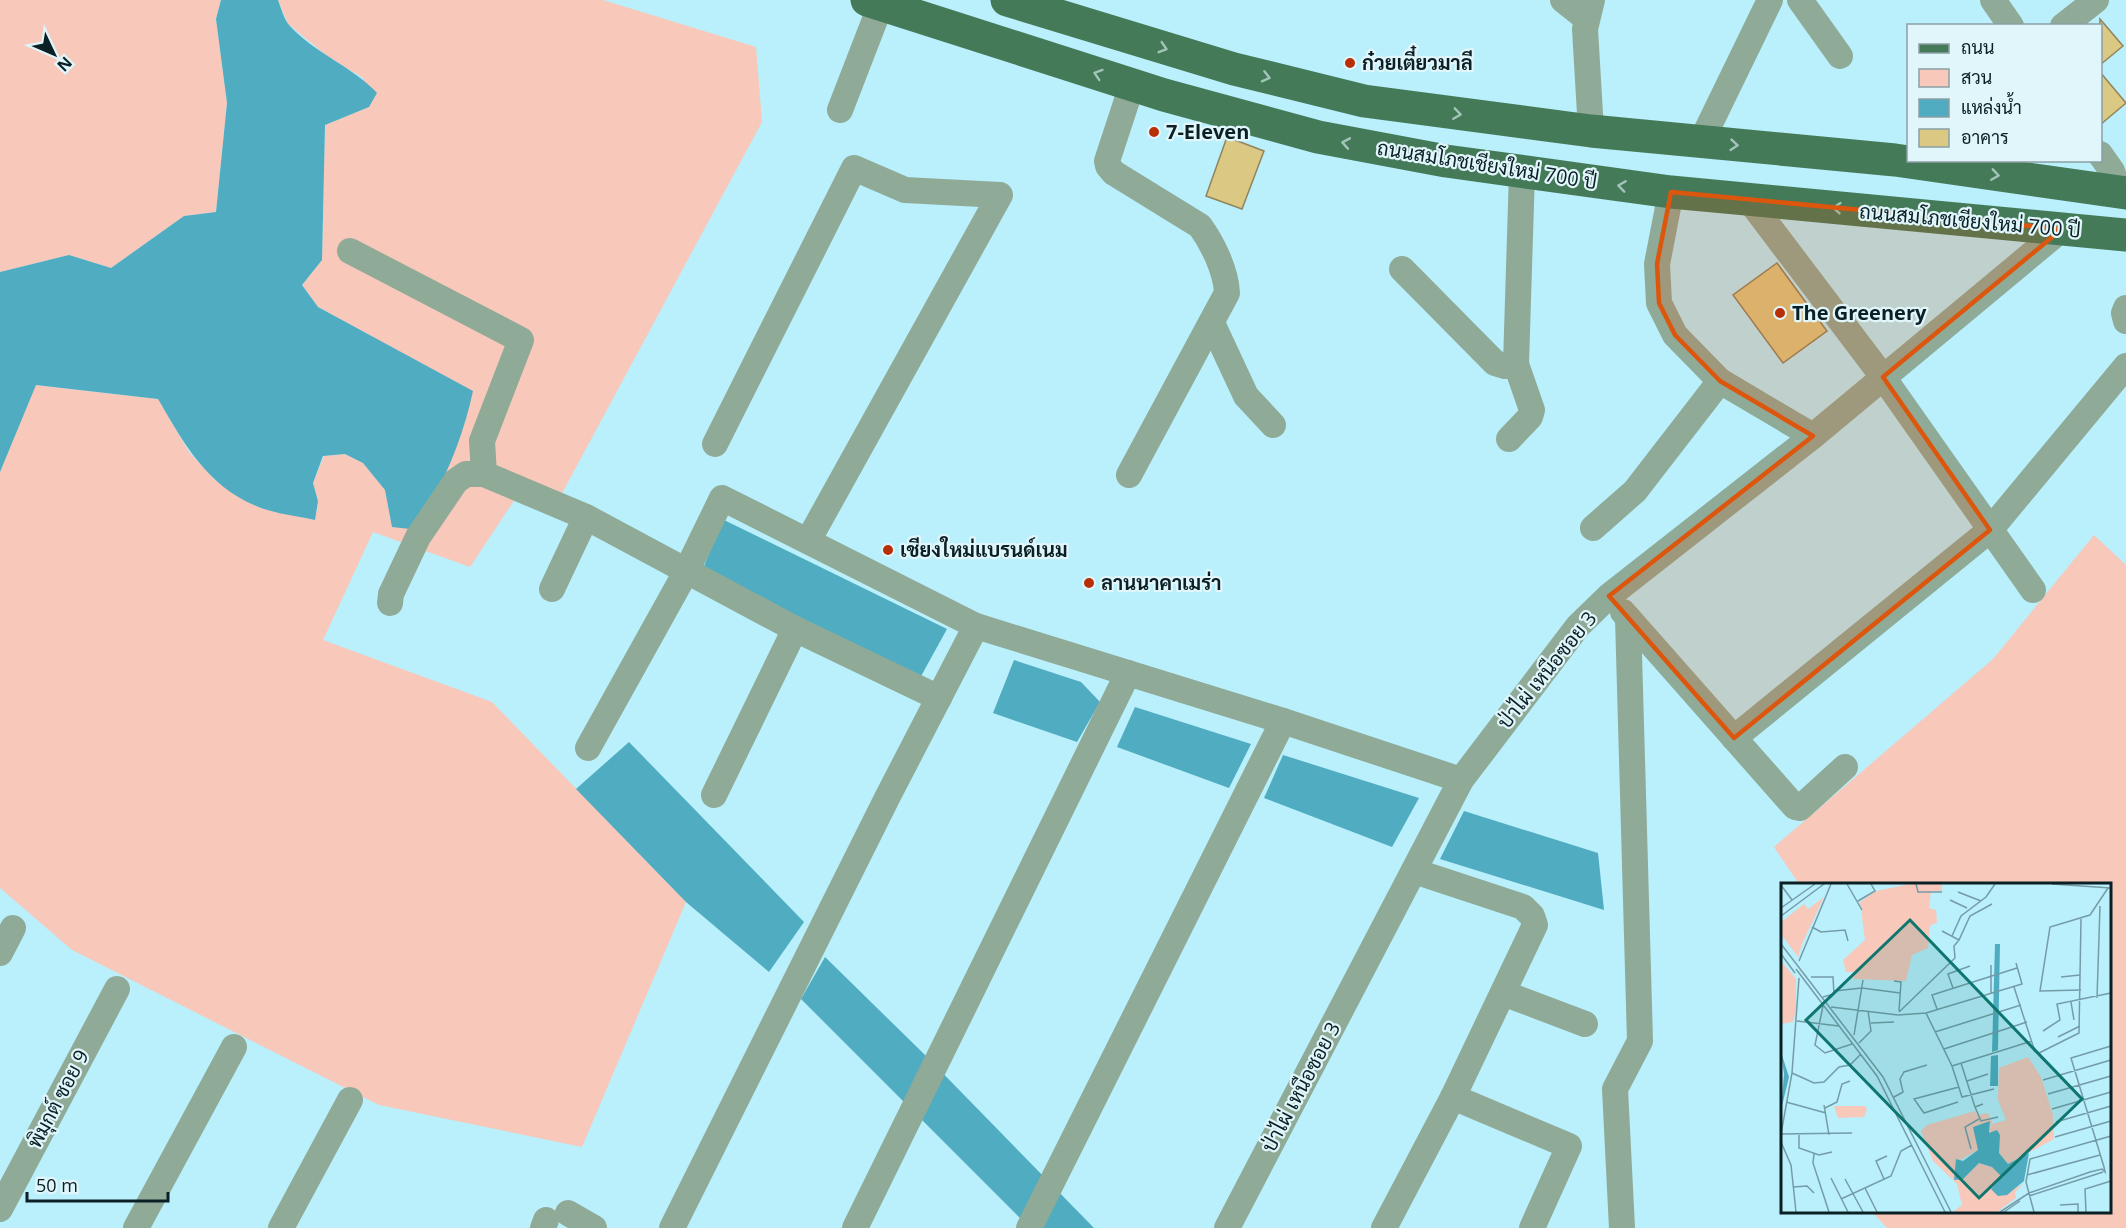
<svg xmlns="http://www.w3.org/2000/svg" width="2126" height="1228" font-family="'Open Sans',Sarabun,sans-serif">
<style>
.green{fill:#f8c8bb}
.water{fill:#4facc1}
.building{fill:#dbc882;stroke:#8f855e;stroke-width:1.5}
.lines{fill:none;stroke-linecap:round;stroke-linejoin:round}
.minor{stroke:#8fab98;stroke-width:26}
.major{stroke:#457a58;stroke-width:33}
.oneway{stroke:#a3c4ba}
.marked{fill:#dd560d;fill-opacity:0.2;stroke:#dd560d;stroke-width:4.5;stroke-linejoin:round}
.poi-dot{fill:#b92f05;stroke:#e1f6fb;stroke-width:2}
.labels{text-anchor:middle;stroke-width:4.5;stroke-linejoin:round;paint-order:stroke}
.poi-label{font-size:20px;font-weight:bold;fill:#0b2024;stroke:#e1f6fb;text-anchor:start}
.street-label{font-size:20px;fill:#0b2024;stroke:#e1f6fb}
.inset-road{fill:none;stroke:#749ca6;stroke-width:1.5}
.view{fill:#0f766e;fill-opacity:0.15;stroke:#0f766e;stroke-width:3}
.inset-edge{fill:none;stroke:#0b2024;stroke-width:3}
</style>
<rect width="100%" height="100%" fill="#baeffc"/>
<g class="green">
<path d="M0,0H221L216,19L227,103L216,212L184,216L111,268L69,255L0,272Z"/>
<path d="M278,0H603L756,47L762,122L560,497L525,484L470,567L373,532L323,640L492,702L686,902L582,1147L379,1105L72,950L0,888V472L35,385L158,399L189,452L215,480L243,499L261,508L315,520L318,501L313,483L324,456L345,454L363,463L385,490L392,527L432,500L448,465L472,391L318,307L302,285L322,260L325,125L369,107L363,78L327,56L288,24Z"/>
<path d="M2094,535L2126,565V1228H1887L1872,1212H2110V884H1799L1774,847L1993,659Z"/>
</g>
<g class="water">
<path d="M221,0H278C281,8 284,19 289,25C314,53 352,66 377,93L369,107L325,125L322,260L302,285L318,307L473,391C465,428 451,467 432,500C426,510 417,520 410,529L392,527L385,490L363,463L345,454L323,456L313,483L318,501L315,520C297,516 278,514 261,508C207,487 185,445 158,399L36,385L0,472V272L69,255L111,268L184,216L216,212L227,103L216,19Z"/>
<path d="M722,519L947,629L920,678L703,569Z"/>
<path d="M1014,660L1081,682L1100,702L1077,742L993,713Z"/>
<path d="M1135,707L1251,744L1229,788L1117,747Z"/>
<path d="M629,742L804,922L769,972L686,902L576,789Z"/>
<path d="M1283,755L1419,798L1392,847L1264,798Z"/>
<path d="M1464,811L1598,853L1604,910L1440,859Z"/>
<path d="M825,957L923,1053L1094,1228H1030L801,999Z"/>
</g>
<g class="building">
<path d="M2100,19L2123,46L2100,65Z"/>
<path d="M2100,72L2126,103L2100,125Z"/>
<path d="M1227,137L1264,151L1242,209L1206,196Z"/>
<path d="M1777,263L1827,331L1783,363L1733,295Z"/>
</g>
<g class="lines">
<g class="minor">
<path d="M1563,0L1587,19"/>
<path d="M1800,0L1840,56"/>
<path d="M1993,0L2011,26"/>
<path d="M2063,26L2096,0"/>
<path d="M840,110L881,4"/>
<path d="M1591,131L1585,29L1592,0"/>
<path d="M1701,142L1770,0"/>
<path d="M2100,154L2112,171L2120,193"/>
<path d="M1671,192L1657,264L1659,303L1675,335L1720,381L1813,436"/>
<path d="M1749,200L1883,377L2033,590"/>
<path d="M350,251L521,340L482,441L484,474"/>
<path d="M1402,269L1495,363L1505,366L1516,364"/>
<path d="M2126,308L2124,313L2126,321"/>
<path d="M1212,323L1246,396L1273,425"/>
<path d="M1509,439L1530,417L1532,410L1516,364L1522,172"/>
<path d="M715,444L854,168L905,190L1000,195L808,541"/>
<path d="M1129,475L1227,293C1226,271 1213,244 1200,226L1114,173L1108,166L1107,161L1132,85"/>
<path d="M586,517L795,629L939,698"/>
<path d="M1593,528L1635,491L1720,381"/>
<path d="M390,603L391,594L418,537L456,481L466,474H484L586,517L552,589"/>
<path d="M1623,612L1795,807L1800,808L1845,767"/>
<path d="M1734,738L1990,530L2126,366"/>
<path d="M588,748L687,570L722,498L976,626L1283,721L1461,780"/>
<path d="M714,795L795,629"/>
<path d="M0,953L13,928"/>
<path d="M1503,993L1585,1024"/>
<path d="M1453,1097L1569,1146L1532,1228"/>
<path d="M0,1209L117,989"/>
<path d="M568,1213L594,1228"/>
<path d="M136,1228L234,1047"/>
<path d="M281,1228L350,1100"/>
<path d="M543,1228L546,1220"/>
<path d="M672,1228L888,796L976,626"/>
<path d="M855,1228L1128,673"/>
<path d="M1029,1228L1283,721"/>
<path d="M1227,1228L1461,780L1578,626L1609,596L1813,436L2062,229"/>
<path d="M1384,1228L1453,1097L1535,925L1532,916L1523,907L1414,871"/>
<path d="M1622,1228L1615,1089L1640,1041L1628,618"/>
</g>
<g class="major">
<path d="M867,0L1164,95L1318,137L1446,161L1671,192L2126,235"/>
<path d="M1007,0L1234,69L1364,101L1591,131L1895,160L2126,193"/>
</g>
</g>
<defs><path id="oneway-chevron" d="M-2-3.5L2.5 0L-2 3.5" fill="none" stroke-width="1.6" stroke-linecap="round" stroke-linejoin="round" transform="scale(1.5)"/></defs>
<g class="oneway">
<use href="#oneway-chevron" transform="translate(1163 48) rotate(17)"/>
<use href="#oneway-chevron" transform="translate(1098 74) rotate(-162)"/>
<use href="#oneway-chevron" transform="translate(1266 77) rotate(14)"/>
<use href="#oneway-chevron" transform="translate(1457 114) rotate(8)"/>
<use href="#oneway-chevron" transform="translate(1346 143) rotate(-170)"/>
<use href="#oneway-chevron" transform="translate(1734 145) rotate(5)"/>
<use href="#oneway-chevron" transform="translate(1995 175) rotate(8)"/>
<use href="#oneway-chevron" transform="translate(1622 186) rotate(-172)"/>
<use href="#oneway-chevron" transform="translate(1837 208) rotate(-175)"/>
</g>
<path class="marked" d="M1671,192L2062,229L1883,377L1990,530L1734,738L1609,596L1813,436L1720,381L1675,335L1659,303L1657,264Z"/>
<g class="poi-dot">
<circle cx="1350" cy="63" r="6"/>
<circle cx="1154" cy="132" r="6"/>
<circle cx="1780" cy="313" r="6"/>
<circle cx="888" cy="550" r="6"/>
<circle cx="1089" cy="583" r="6"/>
</g>
<g class="labels">
<g class="poi-label">
<text x="1362" y="70">ก๋วยเตี๋ยวมาลี</text>
<text x="1166" y="139">7-Eleven</text>
<text x="1792" y="320">The Greenery</text>
<text x="900" y="557">เชียงใหม่แบรนด์เนม</text>
<text x="1101" y="590">ลานนาคาเมร่า</text>
</g>
<g class="street-label">
<text transform="translate(1487 165) rotate(9)" y="7">ถนนสมโภชเชียงใหม่ 700 ปี</text>
<text transform="translate(1970 221) rotate(5)" y="7">ถนนสมโภชเชียงใหม่ 700 ปี</text>
<text transform="translate(1547 670) rotate(-51)" y="7">ป่าไผ่ เหนือซอย 3</text>
<text transform="translate(1301 1087) rotate(-62)" y="7">ป่าไผ่ เหนือซอย 3</text>
<text transform="translate(58 1099) rotate(-62)" y="7">พิมุกต์ ซอย 9</text>
</g>
</g>
<g transform="translate(1781 883)">
<rect width="330" height="330" fill="#baeffc"/>
<path d="M129,1H161V8H150L148,25L155,27L156,39L149,43L147,65L131,72L125,98L73,96V89H65L62,77L84,57L79,19L95,8ZM43,14L21,61L17,74L0,51V39L23,21L27,26ZM0,78L15,96V126L12,139L0,141ZM247,174L260,194L272,232L273,256L227,281L218,270V250H208L210,240L193,244L197,267L175,279L182,296L198,280L211,284L237,304L243,300L234,309L235,315L216,329H172L181,322L176,301L152,278L140,248L146,242L194,228L196,232L207,230L212,241L225,237L217,217L218,185ZM53,223H84L86,226L83,234L57,235Z" fill="#f8c8bb"/>
<path d="M214,61H219L217,167L211,169ZM0,169L8,194L0,227L3,191ZM217,172V203H209L210,173ZM209,238L208,250L216,247L219,252L218,270L227,281L248,270L243,298L226,312L217,313L210,306L221,294L211,284L198,280L182,296L173,297L175,276L182,278L197,267L192,244Z" fill="#4facc1"/>
<path class="inset-road" d="M66,1L81,27M135,1L137,9H161M271,1L330,5M0,2L11,17M177,9L200,18M169,17L186,25M77,18L94,8L90,1M0,25L34,1M0,33L43,1M31,44L40,49L64,47L67,58M171,53L180,33L205,14L214,1M178,57L189,33L211,21M0,61L102,194L170,329M0,71L14,90M18,78L50,1M210,82V110M15,86L96,193L164,329M30,94H52L53,111L42,114M280,94L299,92M113,98L120,99L118,128M233,104L254,169M172,105L167,91L189,83M300,107L259,108L269,44L309,32L327,5M53,108L81,105L119,110M316,115L319,23M290,119L293,137M42,123L34,162L44,170L71,161M50,124L117,132L145,130L241,101L235,80M156,126L151,112L236,85M118,129L174,75L173,63L178,57L161,48M145,130L171,183L181,214L213,206M16,138L58,143M90,140L113,139M262,148L279,137L276,121L330,110M154,149L240,122M73,152L82,97M277,154L299,143M78,160L90,148L87,128M163,166L246,139M256,171L298,150L300,36M180,180L194,224M171,183L251,158M11,190L33,200L43,199L58,184L69,182L80,171M262,197L330,177M186,198L207,191M267,211L330,193M113,214L122,209L119,196L123,189L146,182M5,219L45,230M177,219L143,230L133,216L178,204M202,221L194,224L200,238L217,234M43,222L48,252M44,225L56,219L61,201L69,198M271,226L330,209M275,239L330,223M0,251L11,190L18,95M0,251L71,250M18,252V265L38,272L51,269M274,254L330,238M0,259L10,282L15,329M190,266L184,244L198,236M33,271L32,280L48,329M323,284L290,175L330,163M246,292L319,272M50,295L67,329M64,296L82,329M103,296L95,278L106,273M12,304L26,303L33,310M84,305L96,329M248,313L322,289M60,316L110,293L120,268L131,262M279,322L297,321V329M219,329L248,310L309,289L321,286L324,289L323,284M223,329L239,318M253,329L245,299L249,276L330,253M305,329L304,306L330,298"/>
<path class="view" d="M129,37L301,216L198,315L25,137Z"/>
<rect width="330" height="330" class="inset-edge"/>
</g>
<rect x="1907" y="24" width="195" height="138" fill="#e1f6fb" stroke="#8ba0a5" stroke-width="1.5"/>
<rect x="1919" y="44" width="30" height="9" fill="#457a58" stroke="#8ba0a5" stroke-width="1.5"/>
<text x="1961" y="54" font-size="18" fill="#0b2024">ถนน</text>
<rect x="1919" y="69" width="30" height="18" fill="#f8c8bb" stroke="#8ba0a5" stroke-width="1.5"/>
<text x="1961" y="84" font-size="18" fill="#0b2024">สวน</text>
<rect x="1919" y="99" width="30" height="18" fill="#4facc1" stroke="#8ba0a5" stroke-width="1.5"/>
<text x="1961" y="114" font-size="18" fill="#0b2024">แหล่งน้ำ</text>
<rect x="1919" y="129" width="30" height="18" fill="#dbc882" stroke="#8ba0a5" stroke-width="1.5"/>
<text x="1961" y="144" font-size="18" fill="#0b2024">อาคาร</text>
<g transform="translate(54 54) rotate(134)" stroke="#e1f6fb" stroke-width="4.5" paint-order="stroke">
<path d="M0-4.5L10 22L0 15L-10 22Z" fill="#0b2024"/>
<text y="-9" font-size="16" font-weight="bold" text-anchor="middle" fill="#0b2024">N</text>
</g>
<path d="M27 1192v9h141v-9" fill="none" stroke="#0b2024" stroke-width="3"/>
<text x="36" y="1192" font-size="18" fill="#0b2024" stroke="#e1f6fb" stroke-width="4.5" paint-order="stroke">50 m</text>
</svg>
